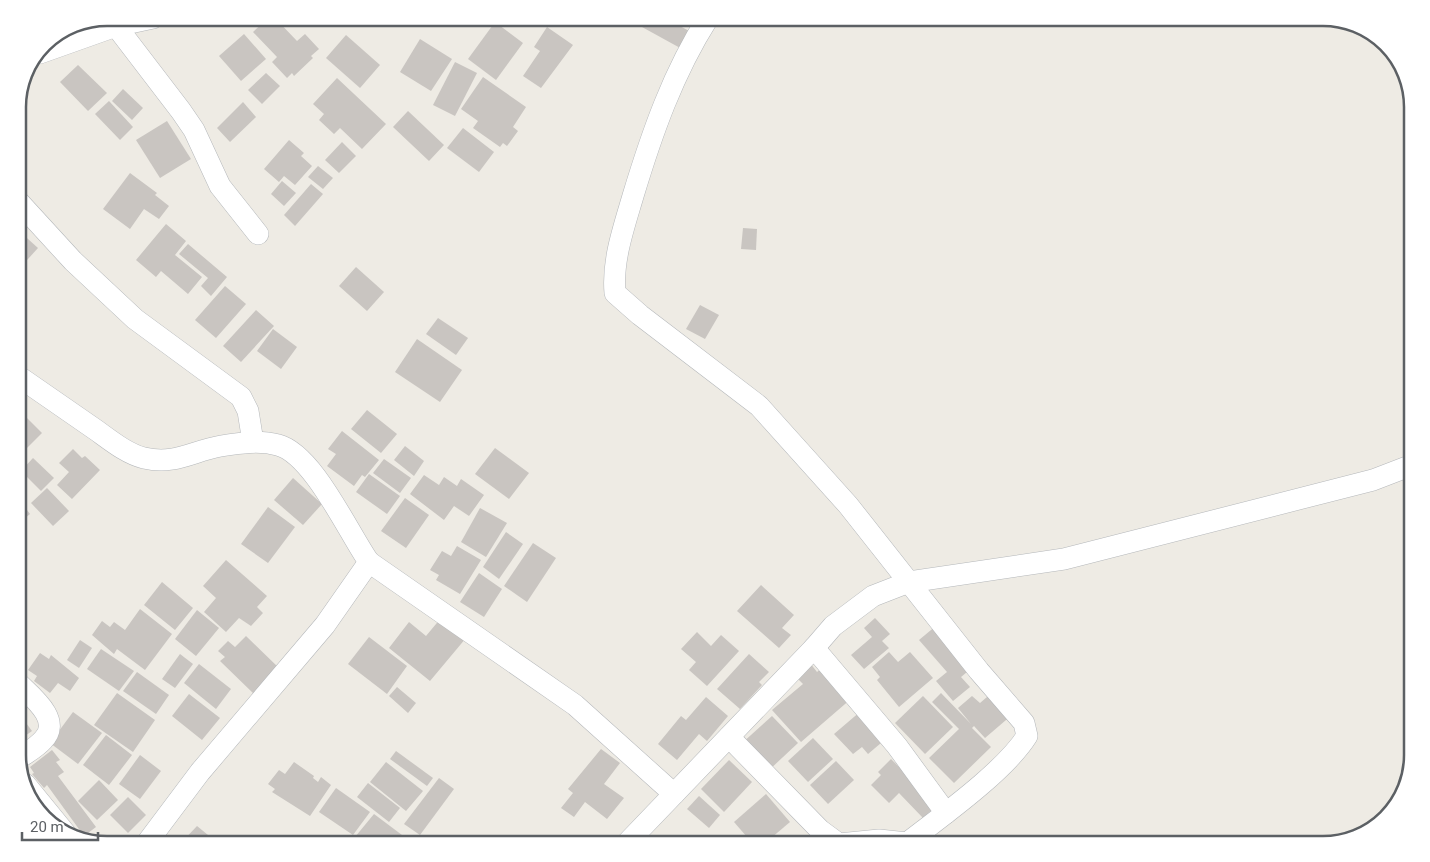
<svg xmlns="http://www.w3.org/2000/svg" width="1430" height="862" font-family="Roboto,sans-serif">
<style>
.building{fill:#c9c5c1}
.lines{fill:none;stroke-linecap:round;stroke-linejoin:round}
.street-casing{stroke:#b4b7ba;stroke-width:22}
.street{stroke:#fff;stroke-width:21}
.rim{fill:none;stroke:#5c6064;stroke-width:2.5}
</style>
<rect width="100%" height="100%" fill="#eeebe4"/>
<g class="building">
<path d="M268,18H275L297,41L305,34L319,49L311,56L313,58L294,76L292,73L287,78L272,62L277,57L253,32Z"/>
<path d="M647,18H665L691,32L682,49L642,27Z"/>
<path d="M678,18H696L691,25Z"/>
<path d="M495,22L523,43L496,80L468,59Z"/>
<path d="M547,27L573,45L541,88L523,76L540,51L534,47Z"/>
<path d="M244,34L266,59L241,81L219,56Z"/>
<path d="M346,35L380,65L360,88L326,58Z"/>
<path d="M420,39L452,59L431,91L400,72Z"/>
<path d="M455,62L477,73L455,116L433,105Z"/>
<path d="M78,65L107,93L88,111L60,82Z"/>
<path d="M266,73L280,86L262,104L248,90Z"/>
<path d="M483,77L526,107L513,127L518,131L507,146L503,143L500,147L473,128L478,121L461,109Z"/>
<path d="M337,78L386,124L362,149L340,128L334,134L319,120L324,114L313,104Z"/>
<path d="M123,89L143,108L132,120L112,101Z"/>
<path d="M109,101L133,127L120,140L95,114Z"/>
<path d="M243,102L256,117L230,142L217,128Z"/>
<path d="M408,111L444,145L429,161L393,127Z"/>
<path d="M167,121L191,159L160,178L136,140Z"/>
<path d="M463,128L494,152L479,172L447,148Z"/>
<path d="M289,140L304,153L301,156L312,166L295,185L284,176L279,182L264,169Z"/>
<path d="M342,142L356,156L339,173L325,160Z"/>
<path d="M318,166L333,178L323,189L308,177Z"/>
<path d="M130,173L157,193L155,195L169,206L159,219L144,209L130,229L103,209Z"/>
<path d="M282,181L296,193L284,206L271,194Z"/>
<path d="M311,184L323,194L295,226L284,215Z"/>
<path d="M166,224L186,241L175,255L202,277L188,294L161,271L156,277L136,260Z"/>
<path d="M743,228L757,229L756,250L741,249Z"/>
<path d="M18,230L38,248L18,270Z"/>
<path d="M188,244L227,277L211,296L201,286L208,278L179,254Z"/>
<path d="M356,267L384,292L367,311L339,286Z"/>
<path d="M225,286L246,304L216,338L195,320Z"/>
<path d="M700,305L719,315L705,339L686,329Z"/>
<path d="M256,310L274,326L241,362L223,346Z"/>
<path d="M438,318L468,338L456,355L426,334Z"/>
<path d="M273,329L297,347L281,369L257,351Z"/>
<path d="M417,339L462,370L440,402L395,372Z"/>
<path d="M367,410L397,434L381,453L351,429Z"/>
<path d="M26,417L42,433L18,457V425Z"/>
<path d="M342,431L379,460L365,477L362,475L354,486L327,466L336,454L328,449Z"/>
<path d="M405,446L424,461L414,476L394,460Z"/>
<path d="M495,448L529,473L509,499L475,474Z"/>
<path d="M73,449L82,458L85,456L100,470L72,499L57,485L69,472L59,463Z"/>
<path d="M33,458L54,478L41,491L21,471Z"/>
<path d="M384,459L411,478L400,493L373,473Z"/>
<path d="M369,474L400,496L387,514L356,492Z"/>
<path d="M424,475L439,485L444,477L457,486L461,479L484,495L469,516L454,506L444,520L410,494Z"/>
<path d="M293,478L322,504L303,525L274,500Z"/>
<path d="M47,488L69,511L53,526L31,503Z"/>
<path d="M18,498L30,514L18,524Z"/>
<path d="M405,498L429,515L406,548L381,531Z"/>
<path d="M268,507L295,527L268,563L241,544Z"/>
<path d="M480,508L507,523L486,557L461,542Z"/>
<path d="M506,532L523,544L499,579L483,567Z"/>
<path d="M533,543L556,558L527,602L504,586Z"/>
<path d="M457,546L481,560L460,594L436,580L439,575L430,570L442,551L451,556Z"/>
<path d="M226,560L267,596L257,607L263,613L251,626L239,618L226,632L204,612L216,598L203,586Z"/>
<path d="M479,573L502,589L484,617L460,602Z"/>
<path d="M162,582L193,608L175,630L144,605Z"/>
<path d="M761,585L794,615L782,628L791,635L779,648L737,611Z"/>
<path d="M140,609L172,634L145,670L117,649L114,654L92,635L102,621L110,627L114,622L125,630Z"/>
<path d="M197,610L219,628L196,656L175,639Z"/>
<path d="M441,618L466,638L430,681L389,648L409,622L426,636Z"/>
<path d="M875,618L890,634L882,641L889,648L864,669L851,655L872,637L864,628Z"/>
<path d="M937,625L973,667L961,677L970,687L953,701L936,681L947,672L919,640Z"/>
<path d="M697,632L711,646L721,635L739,651L707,686L689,670L696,662L681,649Z"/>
<path d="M246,636L280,669L255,695L220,661L225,657L218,651L228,641L235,647Z"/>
<path d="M369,637L407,666L387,694L348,664Z"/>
<path d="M80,640L92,648L79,668L67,660Z"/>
<path d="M101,649L134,671L119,691L87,669Z"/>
<path d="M889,652L898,662L910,652L933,678L899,707L877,680L880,677L872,667Z"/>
<path d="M40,653L49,659L51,655L79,678L70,691L58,683L50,693L34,681L37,676L28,670Z"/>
<path d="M180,654L193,664L175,688L162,679Z"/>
<path d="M749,654L769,672L759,682L762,685L740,709L717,689Z"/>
<path d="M810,663L817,672L824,666L852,698L801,742L772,710L803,684L795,676Z"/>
<path d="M199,664L231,689L216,709L184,683Z"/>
<path d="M137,672L169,695L156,714L123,691Z"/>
<path d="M397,687L416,703L408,713L389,696Z"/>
<path d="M994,691L1013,714L985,738L974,726L972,728L991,747L954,783L929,758L959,729L932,702L941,693L971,724L958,708L972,696L980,703Z"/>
<path d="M117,693L155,720L133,752L94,725Z"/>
<path d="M189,694L220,718L202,740L172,716Z"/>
<path d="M923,696L953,727L925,754L895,723Z"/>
<path d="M706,697L728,716L707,741L699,734L677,760L658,744L681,716L686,720Z"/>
<path d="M861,711L881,743L868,754L862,747L853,754L834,734Z"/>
<path d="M18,712L32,731L18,741Z"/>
<path d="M73,712L102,733L78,764L50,743Z"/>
<path d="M772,716L798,743L767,772L741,744Z"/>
<path d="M106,735L132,755L109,785L83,765Z"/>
<path d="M813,738L833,759L808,782L788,761Z"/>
<path d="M601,749L620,763L604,784L624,798L607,819L585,802L574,817L561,808L573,793L568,789Z"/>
<path d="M52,750L60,760L56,762L64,772L58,776L96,827L84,836L47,785L44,788L32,774L34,773L30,767Z"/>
<path d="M396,751L433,778L427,786L390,759Z"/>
<path d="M140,755L161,771L140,799L119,784Z"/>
<path d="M891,759L937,805L923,818L899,793L889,803L871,785L881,775L878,772Z"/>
<path d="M729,760L752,782L724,812L701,789Z"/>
<path d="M836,761L854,780L828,804L810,785Z"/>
<path d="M294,762L314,776L313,778L318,782L321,777L331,785L310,816L272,792L275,789L268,784L279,770L285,774Z"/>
<path d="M386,762L423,791L406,811L370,782Z"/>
<path d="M439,778L454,789L420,835L404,824Z"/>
<path d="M99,780L118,800L97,820L78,801Z"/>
<path d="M368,783L400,808L389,822L357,797Z"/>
<path d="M336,788L370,812L353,835L319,812Z"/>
<path d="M766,794L790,822L764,844H753L734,822Z"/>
<path d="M699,796L720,815L709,828L687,809Z"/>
<path d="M128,797L146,815L128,833L110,815Z"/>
<path d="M374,814L410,841L407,844H364L355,837Z"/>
<path d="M197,826L219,844H180Z"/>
</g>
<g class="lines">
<g class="street-casing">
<g id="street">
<path d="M708,18C673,73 652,133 633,196C624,227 612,260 615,293L640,315L759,406L848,505L979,671L1024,723L1027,736C1005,771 942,816 907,843L879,840L839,844L820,830L729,737"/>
<path d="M116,26L181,111L194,130L220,186L258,234"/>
<path d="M40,53L116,26L153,18"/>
<path d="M18,201L73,261L135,319L241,397L248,411L253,442"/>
<path d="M18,376C44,394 70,412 96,430C110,440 127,454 144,458C176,465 192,451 221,446C240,443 259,440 278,445C313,454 348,532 369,562L325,625L200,772L146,844"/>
<path d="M369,562L575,705L674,794"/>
<path d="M814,648L897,746L946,813"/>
<path d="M18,683C31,696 63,720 43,740C36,748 26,753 18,759"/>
<path d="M25,784L65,833"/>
<path d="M626,844L814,648L833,626L873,596L909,582L1064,559L1373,480L1412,465"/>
</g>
</g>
<use href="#street" class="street"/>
</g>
<path d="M0 0H1430V862H0ZM107 26H1323A81 81 0 0 1 1404 107V755A81 81 0 0 1 1323 836H107A81 81 0 0 1 26 755V107A81 81 0 0 1 107 26Z" fill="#fff" fill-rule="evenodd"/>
<path class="rim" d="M107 26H1323A81 81 0 0 1 1404 107V755A81 81 0 0 1 1323 836H107A81 81 0 0 1 26 755V107A81 81 0 0 1 107 26Z"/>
<path d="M22 832v8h76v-8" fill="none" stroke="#5c6064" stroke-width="2.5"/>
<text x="30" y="832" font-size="15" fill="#5c6064" stroke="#ffffff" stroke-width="4" paint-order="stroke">20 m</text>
</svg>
